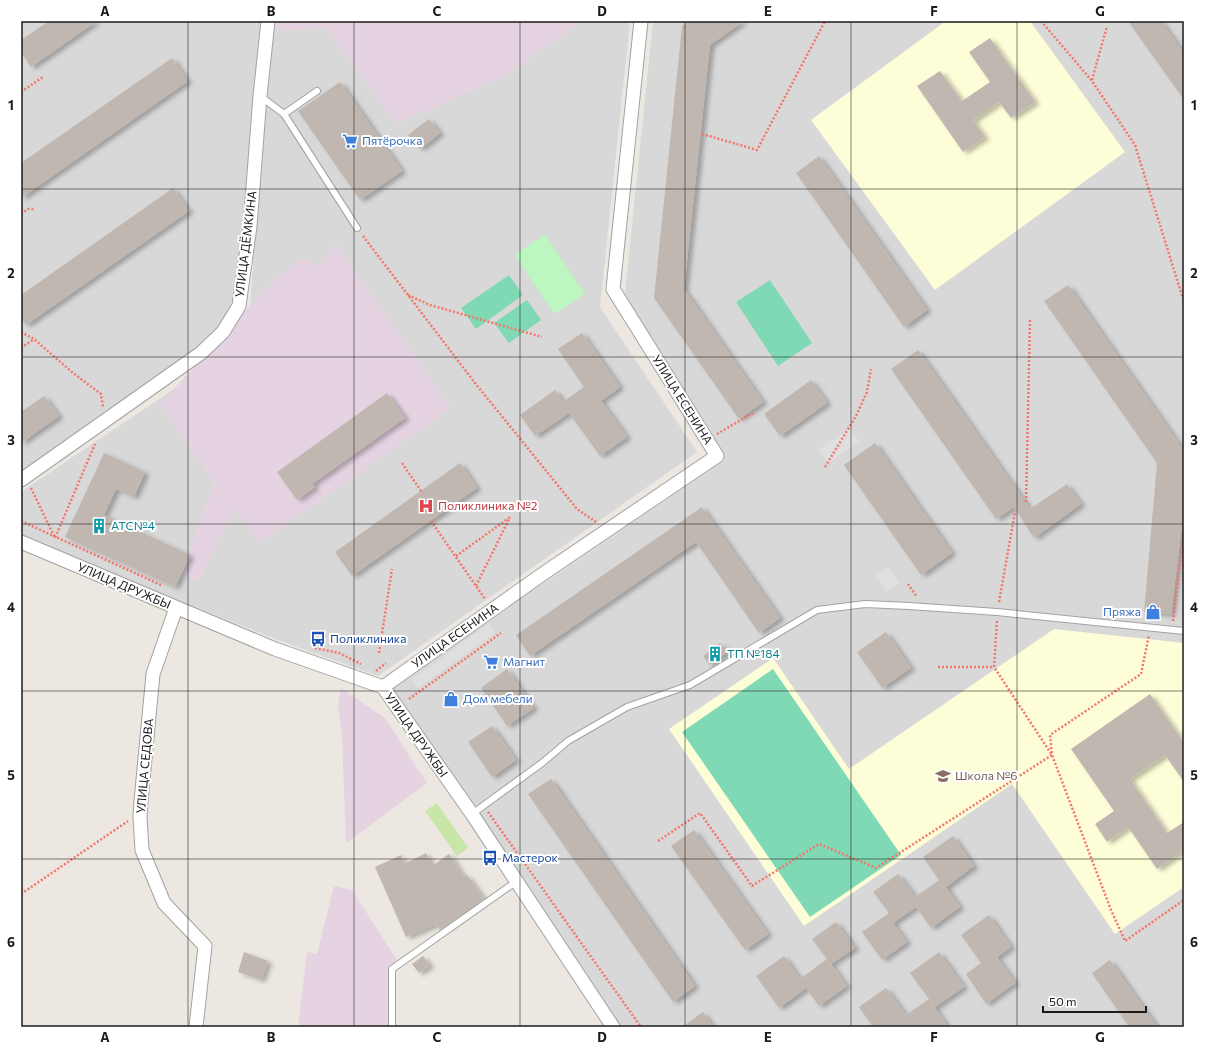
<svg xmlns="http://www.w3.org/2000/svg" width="1205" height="1048" font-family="Commissioner,sans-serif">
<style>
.residential{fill:#d9d8d8}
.industrial{fill:#e5d3e2}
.education{fill:#fdfdd8}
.grass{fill:#c7e6a7}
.park{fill:#bdf6c1}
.pitch{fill:#80d9b5}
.parking{fill:#dfdfdf}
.building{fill:#c0b7b0;filter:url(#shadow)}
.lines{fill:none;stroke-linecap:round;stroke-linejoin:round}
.lane-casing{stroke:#a2a2a2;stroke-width:8}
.street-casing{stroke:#a2a2a2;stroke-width:15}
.path{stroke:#f4756a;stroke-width:2.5;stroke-dasharray:2 2;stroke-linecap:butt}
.lane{stroke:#fff;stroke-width:6}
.street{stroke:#fff;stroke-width:13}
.grid{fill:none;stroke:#1b1b1b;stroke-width:1;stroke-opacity:0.55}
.labels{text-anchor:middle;stroke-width:4;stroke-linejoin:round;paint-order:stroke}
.shop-label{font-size:12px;fill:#366cbe;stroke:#fff;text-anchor:start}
.street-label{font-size:12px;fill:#1b1b1b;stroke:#fff}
.health-label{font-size:12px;fill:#be3a42;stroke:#fff;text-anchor:start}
.culture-label{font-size:12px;fill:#0d838f;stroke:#fff;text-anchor:start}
.transit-label{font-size:12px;fill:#164399;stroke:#fff;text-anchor:start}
.education-label{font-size:12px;fill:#785e54;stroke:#fff;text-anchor:start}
.neatline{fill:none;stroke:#1b1b1b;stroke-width:1.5}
.grid-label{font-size:13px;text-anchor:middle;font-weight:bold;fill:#1b1b1b}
</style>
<defs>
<filter id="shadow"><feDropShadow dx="4.5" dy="2.5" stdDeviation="2" flood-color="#0004"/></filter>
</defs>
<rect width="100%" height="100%" fill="#ece8e1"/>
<g class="residential">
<path d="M21,21H630L600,307L697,452L378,676L275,639L21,537V492L217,360L250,311L266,48L239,306L223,332L21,480Z"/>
<path d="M653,21H1184V1027H619L388,689L725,460L624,303Z"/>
</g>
<g class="industrial">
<path d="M275,21H583L504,76L396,124L327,29L275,30Z"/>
<path d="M336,244L451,408L260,543L234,509L198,582L182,572L214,482L160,404L271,283L301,259L319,266Z"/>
<path d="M341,688L385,718L427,783L346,843L342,736L338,705Z"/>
<path d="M334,886L352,890L397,960L389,966L388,1027H298L307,952L317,954Z"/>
</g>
<g class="education">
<path d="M946,21H1030L1125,152L935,290L811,120Z"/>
<path d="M1054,629L1184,643V887L1115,934L1012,784L804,926L669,729L773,658L849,769Z"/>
</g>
<path class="grass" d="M437,803L468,848L457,856L425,811Z"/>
<path class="park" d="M545,234L585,294L554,314L514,255Z"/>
<g class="pitch">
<path d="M509,275L523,295L476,329L461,308Z"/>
<path d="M770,280L812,343L778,366L736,302Z"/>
<path d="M527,300L541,320L509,343L494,323Z"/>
<path d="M773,669L901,855L810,917L682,732Z"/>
</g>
<g class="parking">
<path d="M850,428L859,442L828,463L819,449Z"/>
<path d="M888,567L899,583L886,592L875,576Z"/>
<path d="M489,624L495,633L418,688L412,679Z"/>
</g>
<g class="building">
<path d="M49,21H97L31,67L21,52V40Z"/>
<path d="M688,21H744L710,45L684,289L763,402L739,419L654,298L682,26Z"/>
<path d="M1128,21H1161L1184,54V100Z"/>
<path d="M990,38L1035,102L1011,118L999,102L973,120L985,137L963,152L917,86L940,71L962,101L990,82L969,52Z"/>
<path d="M172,58L188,81L21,198V163Z"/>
<path d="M340,82L402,171L360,200L298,111Z"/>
<path d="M429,119L440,133L420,149L408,135Z"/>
<path d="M819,156L927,310L904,327L796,173Z"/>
<path d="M173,188L189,211L26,325L21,318V295Z"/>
<path d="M1068,285L1184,451V508L1171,614L1144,612L1157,463L1044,301Z"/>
<path d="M582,333L620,387L601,401L627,437L600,456L569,413L535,436L520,415L555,390L563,402L584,387L558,349Z"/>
<path d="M918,350L1030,509L1067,484L1081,504L1034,538L1014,507L996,519L891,369Z"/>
<path d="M811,380L827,403L780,436L764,414Z"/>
<path d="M387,393L405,418L312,484L315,487L297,500L277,472Z"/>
<path d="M44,396L59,416L21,443V412Z"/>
<path d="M875,443L952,553L921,575L844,465Z"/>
<path d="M104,453L145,472L134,497L116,489L104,515L190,555L175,587L65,537Z"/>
<path d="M460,463L477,488L352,576L335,552Z"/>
<path d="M702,507L780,618L759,633L696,542L530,656L516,635Z"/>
<path d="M886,632L911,668L882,688L857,652Z"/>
<path d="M720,643L727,652L710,665L703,656Z"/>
<path d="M507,669L534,708L507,726L481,688Z"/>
<path d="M1150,694L1184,743V782L1165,755L1130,779L1167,833L1184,822V850L1157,869L1128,827L1107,842L1095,824L1114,811L1071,749Z"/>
<path d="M492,726L516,760L492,777L468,742Z"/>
<path d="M551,779L695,986L673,1002L528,794Z"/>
<path d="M694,830L768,934L745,950L671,846Z"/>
<path d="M953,836L974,866L946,887L960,907L931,928L916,907L893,923L907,942L882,960L862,932L889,913L873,892L898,874L915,897L939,880L923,857Z"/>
<path d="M426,853L432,866L449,854L464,877L467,875L484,899L440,930L436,924L406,937L375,867L401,855L404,864Z"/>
<path d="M989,915L1011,947L997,957L1015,983L986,1004L966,974L981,963L961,935Z"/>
<path d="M836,922L855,948L831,964L847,986L819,1006L806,988L779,1008L756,976L784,956L800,979L827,959L812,939Z"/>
<path d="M244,952L268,961L261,980L238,972Z"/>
<path d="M939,952L964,987L935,1007L910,973Z"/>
<path d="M423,956L430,965L419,973L412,964Z"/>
<path d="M1110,960L1157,1027H1129L1092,973Z"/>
<path d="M886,988L906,1015L929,999L948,1027H873L859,1007Z"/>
<path d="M703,1012L713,1027H682Z"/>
</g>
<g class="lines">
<g class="lane-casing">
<g id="lane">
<path d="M260,96L284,114L357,228"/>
<path d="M284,114L317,91"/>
<path d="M472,814L542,763L568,741L627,707L690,685L817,610L865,604L909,606L997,612L1184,631"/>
<path d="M392,1027V969L517,881"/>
</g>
</g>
<g class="street-casing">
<g id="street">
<path d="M21,480L201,353L223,332L239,306L250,226L260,96L268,21"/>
<path d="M21,542L275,649L383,687L472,814L613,1027"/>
<path d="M176,608L153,674L141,801L140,817L142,850L164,903L205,946L196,1027"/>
<path d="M383,687L547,571L717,456L613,289L641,21"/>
</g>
</g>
<g class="path">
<path d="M1041,21L1092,81L1135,145L1184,302"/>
<path d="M1092,80L1107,26"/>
<path d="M21,92L43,77"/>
<path d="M702,134L757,150L825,21"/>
<path d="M21,214L28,209H34"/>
<path d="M363,236L475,383L577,509L596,522"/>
<path d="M408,295L430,305L542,337"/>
<path d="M21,332L34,339L73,373L101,394L103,407"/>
<path d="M21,348L34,339"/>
<path d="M717,434L753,413"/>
<path d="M402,463L421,491"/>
<path d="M825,467L856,416L867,392L871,369"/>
<path d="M31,488L55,538L95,444"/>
<path d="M1026,502L1030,319"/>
<path d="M21,521L161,585"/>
<path d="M431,521L485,599"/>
<path d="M456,556L509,518"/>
<path d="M908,584L917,597"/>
<path d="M476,586L510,517"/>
<path d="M999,602L1015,512"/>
<path d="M997,621L994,667L1052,755L1111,910L1125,941L1184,900"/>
<path d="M1173,621L1184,529"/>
<path d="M315,648L339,653L361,664"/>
<path d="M379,653L392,569"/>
<path d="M938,667H994"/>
<path d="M376,671L386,663"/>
<path d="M409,699L501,633"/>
<path d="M488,812L641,1027"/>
<path d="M658,841L700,813L752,886L819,844L876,868L1052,755L1050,735L1141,674L1149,635"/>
<path d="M21,894L128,821"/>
</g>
<use href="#lane" class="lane"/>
<use href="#street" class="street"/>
</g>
<path class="grid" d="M188,21V1027M354,21V1027M520,21V1027M685,21V1027M851,21V1027M1017,21V1027M21,189H1184M21,357H1184M21,524H1184M21,691H1184M21,859H1184"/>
<defs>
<g id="supermarket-bare" transform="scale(1.2)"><path d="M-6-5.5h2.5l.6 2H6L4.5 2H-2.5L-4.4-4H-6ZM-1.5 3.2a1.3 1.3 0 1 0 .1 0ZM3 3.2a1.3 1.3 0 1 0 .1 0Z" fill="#3f7fe0" stroke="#fff" stroke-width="2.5" paint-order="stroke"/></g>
<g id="hospital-bare" transform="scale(1.2)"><path d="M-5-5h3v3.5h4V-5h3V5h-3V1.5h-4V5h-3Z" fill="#e0444e" stroke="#fff" stroke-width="2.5" paint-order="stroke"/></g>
<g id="building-bare" transform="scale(1.2)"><path d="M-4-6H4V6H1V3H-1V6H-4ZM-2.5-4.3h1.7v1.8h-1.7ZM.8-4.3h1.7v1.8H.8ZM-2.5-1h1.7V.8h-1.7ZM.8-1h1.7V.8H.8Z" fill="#0f9aa8" stroke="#fff" stroke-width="2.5" paint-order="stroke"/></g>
<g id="shop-bare" transform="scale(1.2)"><path d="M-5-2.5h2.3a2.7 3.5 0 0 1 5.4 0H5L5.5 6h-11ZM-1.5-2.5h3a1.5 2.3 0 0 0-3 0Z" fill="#3f7fe0" stroke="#fff" stroke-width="2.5" paint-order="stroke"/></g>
<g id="bus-bare" transform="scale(1.2)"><path d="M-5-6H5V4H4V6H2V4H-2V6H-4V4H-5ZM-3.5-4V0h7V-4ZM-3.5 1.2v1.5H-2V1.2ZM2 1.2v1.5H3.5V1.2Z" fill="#1a4fb4" stroke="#fff" stroke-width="2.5" paint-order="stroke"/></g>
<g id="school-bare" transform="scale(1.2)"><path d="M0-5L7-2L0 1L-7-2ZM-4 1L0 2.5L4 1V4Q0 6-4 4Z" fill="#8d6e63" stroke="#fff" stroke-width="2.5" paint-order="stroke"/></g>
</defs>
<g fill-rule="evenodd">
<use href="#supermarket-bare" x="350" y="141"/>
<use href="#hospital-bare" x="426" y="506"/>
<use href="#building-bare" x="99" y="526"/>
<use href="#shop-bare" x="1153" y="612"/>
<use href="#bus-bare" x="318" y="639"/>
<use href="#building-bare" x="715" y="654"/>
<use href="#supermarket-bare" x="491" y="662"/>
<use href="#shop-bare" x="451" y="699"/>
<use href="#school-bare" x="943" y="776"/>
<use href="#bus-bare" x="490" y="858"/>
</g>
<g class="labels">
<g class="shop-label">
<text x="362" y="145">Пятёрочка</text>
<text x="1141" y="616" text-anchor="end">Пряжа</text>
<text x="503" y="666">Магнит</text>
<text x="463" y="703">Дом мебели</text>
</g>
<g class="street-label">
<text transform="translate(246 244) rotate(-83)" y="4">УЛИЦА ДЁМКИНА</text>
<text transform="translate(682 400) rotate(58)" y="4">УЛИЦА ЕСЕНИНА</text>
<text transform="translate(124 586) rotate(23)" y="4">УЛИЦА ДРУЖБЫ</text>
<text transform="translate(455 636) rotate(-35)" y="4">УЛИЦА ЕСЕНИНА</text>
<text transform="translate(416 735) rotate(55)" y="4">УЛИЦА ДРУЖБЫ</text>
<text transform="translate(145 766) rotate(-85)" y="4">УЛИЦА СЕДОВА</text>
</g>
<g class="health-label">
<text x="438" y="510">Поликлиника №2</text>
</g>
<g class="culture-label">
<text x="111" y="530">АТС№4</text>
<text x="727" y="658">ТП №184</text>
</g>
<g class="transit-label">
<text x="330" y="643">Поликлиника</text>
<text x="502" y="862">Мастерок</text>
</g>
<g class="education-label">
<text x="955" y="780">Школа №6</text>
</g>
</g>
<rect width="1205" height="1048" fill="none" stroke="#ffffff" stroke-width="44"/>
<path d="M1043 1006v6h103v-6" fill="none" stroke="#1b1b1b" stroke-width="2"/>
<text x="1049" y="1006" font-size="12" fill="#1b1b1b" stroke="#ffffff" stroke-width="3" paint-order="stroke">50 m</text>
<rect x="22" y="22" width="1161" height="1004" class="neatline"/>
<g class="grid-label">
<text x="105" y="16">A</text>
<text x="271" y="16">B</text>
<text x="437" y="16">C</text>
<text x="602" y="16">D</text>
<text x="768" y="16">E</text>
<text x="934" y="16">F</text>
<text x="1100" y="16">G</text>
<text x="11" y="110">1</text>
<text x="1194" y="110">1</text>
<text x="11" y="278">2</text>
<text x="1194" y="278">2</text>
<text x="11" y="445">3</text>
<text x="1194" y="445">3</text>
<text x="11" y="612">4</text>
<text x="1194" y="612">4</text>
<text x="11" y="780">5</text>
<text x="1194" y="780">5</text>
<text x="11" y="947">6</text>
<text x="1194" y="947">6</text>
<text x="105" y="1042">A</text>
<text x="271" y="1042">B</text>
<text x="437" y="1042">C</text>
<text x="602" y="1042">D</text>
<text x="768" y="1042">E</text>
<text x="934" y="1042">F</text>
<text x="1100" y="1042">G</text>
</g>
</svg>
